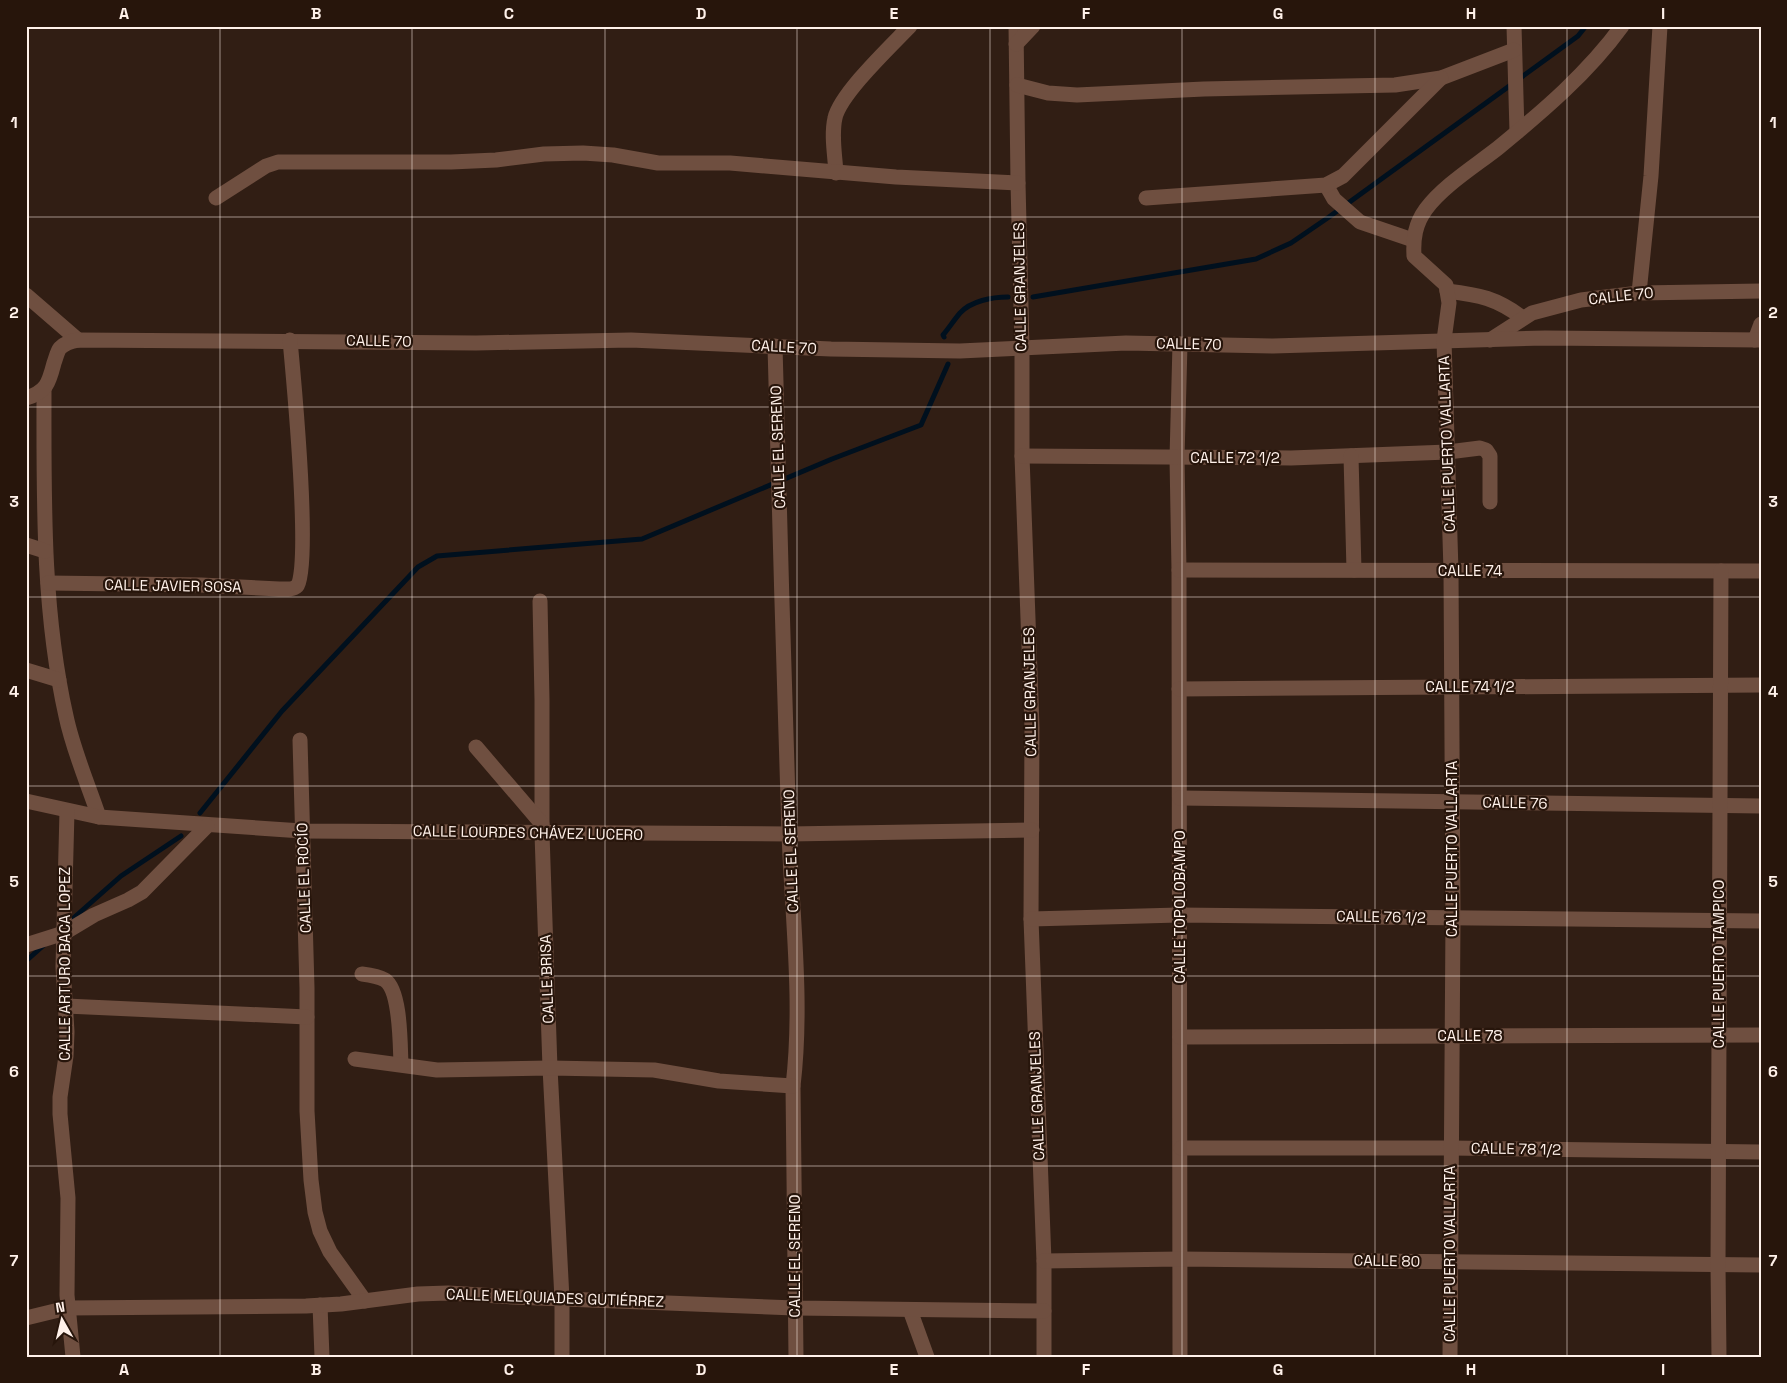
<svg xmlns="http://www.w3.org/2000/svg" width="1787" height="1383" font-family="'Space Grotesk',sans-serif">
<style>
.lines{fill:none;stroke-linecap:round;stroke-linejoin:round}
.stream{stroke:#00101e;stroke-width:5}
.minor{stroke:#6f4f40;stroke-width:15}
.grid{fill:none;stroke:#fff1ea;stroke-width:1;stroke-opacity:0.55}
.labels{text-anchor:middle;stroke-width:4.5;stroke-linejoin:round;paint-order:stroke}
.street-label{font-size:15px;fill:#fff1ea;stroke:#27150b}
.neatline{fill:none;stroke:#fff1ea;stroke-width:2}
.grid-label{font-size:16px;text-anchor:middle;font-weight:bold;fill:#fff1ea}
</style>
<rect width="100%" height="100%" fill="#311e14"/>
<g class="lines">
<g class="stream">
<path d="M1033,297L1256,259L1291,243L1329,217L1578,36L1586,26"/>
<path d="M944,337L943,335C949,328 954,320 960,313C971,301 992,297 1008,297"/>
<path d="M200,813L282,711L418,567L437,556L642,539L832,459L921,425L948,364"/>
<path d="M69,922L121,876L181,836"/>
<path d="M26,961L44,945"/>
</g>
<g class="minor">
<path d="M1016,26L1018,183L1022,348V456L1032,727L1031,919L1044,1261V1357"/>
<path d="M1514,26L1517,132"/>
<path d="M1016,44L1033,26"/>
<path d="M1017,85L1048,93L1077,95L1204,89L1395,85L1441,78L1514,50"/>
<path d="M836,173C835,155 831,135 835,118C840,94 891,46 910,26"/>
<path d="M1326,185L1334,199L1360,222L1413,240"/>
<path d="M216,198L266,166L278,162H451L496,160L544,154L583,153L613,155L658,163H730L896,177L1018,183"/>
<path d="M1146,198L1326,185L1343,176L1441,78"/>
<path d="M1447,291C1480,295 1496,298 1523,318"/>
<path d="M1639,293L1651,176L1660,26"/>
<path d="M26,295L78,340"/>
<path d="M1490,340L1532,313L1581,300L1639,293L1761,291"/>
<path d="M1755,340L1761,324"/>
<path d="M1180,344L1177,458L1179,570L1180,1357"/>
<path d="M775,346C779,508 784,671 789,833C792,917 803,1002 793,1086L796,1357"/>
<path d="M44,390C44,498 42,609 66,716C73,750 88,784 99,817"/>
<path d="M26,398C47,392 49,382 54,363C56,358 57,352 60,348C65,343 72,341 78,340L476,343L631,340L831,349L960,351L1126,343L1273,346L1545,338L1761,340"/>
<path d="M1022,456L1291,458L1448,452L1480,448L1486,450L1490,456V502"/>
<path d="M1351,456L1354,570"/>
<path d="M26,545L45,551"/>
<path d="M1179,570L1761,571"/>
<path d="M48,583L201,585L279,589C285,589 293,590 297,586C312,571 293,372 290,340"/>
<path d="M540,601L542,700V834L550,1068L562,1299V1357"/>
<path d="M26,670L59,680"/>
<path d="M1179,689L1761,685"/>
<path d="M300,740L307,988V1111L311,1180L315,1212L320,1231L330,1252L365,1301"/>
<path d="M476,747L542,824"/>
<path d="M1180,798L1761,806"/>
<path d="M26,801L99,817L302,831L789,834L1032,830"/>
<path d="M67,811L63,967L67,1032L66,1056L60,1097V1114L68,1198L67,1295L73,1357"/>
<path d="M1031,919L1179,915L1761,921"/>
<path d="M26,945L64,933L94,915L128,900L142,892L207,826"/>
<path d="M362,974C370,975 378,976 385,980C401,991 400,1045 401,1064"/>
<path d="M66,1006L307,1017"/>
<path d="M1180,1037L1761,1035"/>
<path d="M355,1059L437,1070L550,1068L654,1070L719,1081L793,1086"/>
<path d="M1181,1148H1450L1761,1152"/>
<path d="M1044,1261L1180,1259L1761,1265"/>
<path d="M320,1305L322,1357"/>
<path d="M910,1310L927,1357"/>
<path d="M26,1318L67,1308L306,1306L341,1304L418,1294L448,1293L513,1297L795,1308L1044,1311"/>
<path d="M1450,1357L1453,918L1451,571L1444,340L1449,303L1446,285L1414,256C1413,239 1415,224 1426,209C1443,186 1475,166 1498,148C1542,112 1588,73 1622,26"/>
<path d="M1719,1357L1718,1265L1721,571"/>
</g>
</g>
<path class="grid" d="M220,26V1357M412,26V1357M605,26V1357M797,26V1357M990,26V1357M1182,26V1357M1375,26V1357M1567,26V1357M26,217H1761M26,407H1761M26,597H1761M26,786H1761M26,976H1761M26,1166H1761"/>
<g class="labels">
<g class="street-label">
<text transform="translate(1020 287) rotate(-91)" y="5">CALLE GRANJELES</text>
<text transform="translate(1621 296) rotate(-6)" y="5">CALLE 70</text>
<text transform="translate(379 341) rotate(1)" y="5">CALLE 70</text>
<text transform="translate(1189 344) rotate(1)" y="5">CALLE 70</text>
<text transform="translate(784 347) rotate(3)" y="5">CALLE 70</text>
<text transform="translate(1447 444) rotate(-92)" y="5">CALLE PUERTO VALLARTA</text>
<text transform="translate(778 447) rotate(-92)" y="5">CALLE EL SERENO</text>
<text x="1235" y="463">CALLE 72 1/2</text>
<text x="1470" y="576">CALLE 74</text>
<text transform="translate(173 586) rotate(1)" y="5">CALLE JAVIER SOSA</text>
<text x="1470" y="692">CALLE 74 1/2</text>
<text transform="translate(1030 692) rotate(-91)" y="5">CALLE GRANJELES</text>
<text transform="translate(1515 803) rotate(1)" y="5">CALLE 76</text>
<text transform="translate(528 833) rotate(1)" y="5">CALLE LOURDES CHÁVEZ LUCERO</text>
<text transform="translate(1452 849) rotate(-90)" y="5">CALLE PUERTO VALLARTA</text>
<text transform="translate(791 851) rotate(-92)" y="5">CALLE EL SERENO</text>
<text transform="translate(304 878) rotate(-92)" y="5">CALLE EL ROCÍO</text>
<text transform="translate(1180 907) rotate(-90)" y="5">CALLE TOPOLOBAMPO</text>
<text transform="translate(1381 917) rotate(1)" y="5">CALLE 76 1/2</text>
<text transform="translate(65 964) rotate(-90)" y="5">CALLE ARTURO BACA LOPEZ</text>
<text transform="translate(1719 964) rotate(-90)" y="5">CALLE PUERTO TAMPICO</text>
<text transform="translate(547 979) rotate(-92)" y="5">CALLE BRISA</text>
<text x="1470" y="1041">CALLE 78</text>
<text transform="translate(1037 1096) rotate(-92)" y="5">CALLE GRANJELES</text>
<text transform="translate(1516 1149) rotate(1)" y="5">CALLE 78 1/2</text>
<text transform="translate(1450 1254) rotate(-90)" y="5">CALLE PUERTO VALLARTA</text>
<text transform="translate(795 1256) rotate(-90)" y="5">CALLE EL SERENO</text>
<text transform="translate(1387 1261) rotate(1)" y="5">CALLE 80</text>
<text transform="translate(555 1298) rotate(2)" y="5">CALLE MELQUIADES GUTIÉRREZ</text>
</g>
</g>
<rect width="1787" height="1383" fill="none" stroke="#27150b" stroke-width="55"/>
<g transform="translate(62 1320) rotate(352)" stroke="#27150b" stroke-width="4" paint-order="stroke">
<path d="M0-4L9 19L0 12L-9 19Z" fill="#fff1ea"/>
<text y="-8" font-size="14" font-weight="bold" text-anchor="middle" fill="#fff1ea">N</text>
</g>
<rect x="28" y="28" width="1732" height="1328" class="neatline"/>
<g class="grid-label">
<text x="124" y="19">A</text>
<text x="316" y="19">B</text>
<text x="509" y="19">C</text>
<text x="701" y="19">D</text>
<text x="894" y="19">E</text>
<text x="1086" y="19">F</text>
<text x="1278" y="19">G</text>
<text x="1471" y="19">H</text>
<text x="1663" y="19">I</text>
<text x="14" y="128">1</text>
<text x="1773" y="128">1</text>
<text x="14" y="318">2</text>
<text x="1773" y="318">2</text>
<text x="14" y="507">3</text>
<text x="1773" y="507">3</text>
<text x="14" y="697">4</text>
<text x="1773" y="697">4</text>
<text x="14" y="887">5</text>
<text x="1773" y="887">5</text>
<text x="14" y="1077">6</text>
<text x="1773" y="1077">6</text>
<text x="14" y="1266">7</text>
<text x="1773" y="1266">7</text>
<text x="124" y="1375">A</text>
<text x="316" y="1375">B</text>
<text x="509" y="1375">C</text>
<text x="701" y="1375">D</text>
<text x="894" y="1375">E</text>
<text x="1086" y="1375">F</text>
<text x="1278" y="1375">G</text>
<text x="1471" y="1375">H</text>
<text x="1663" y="1375">I</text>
</g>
</svg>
